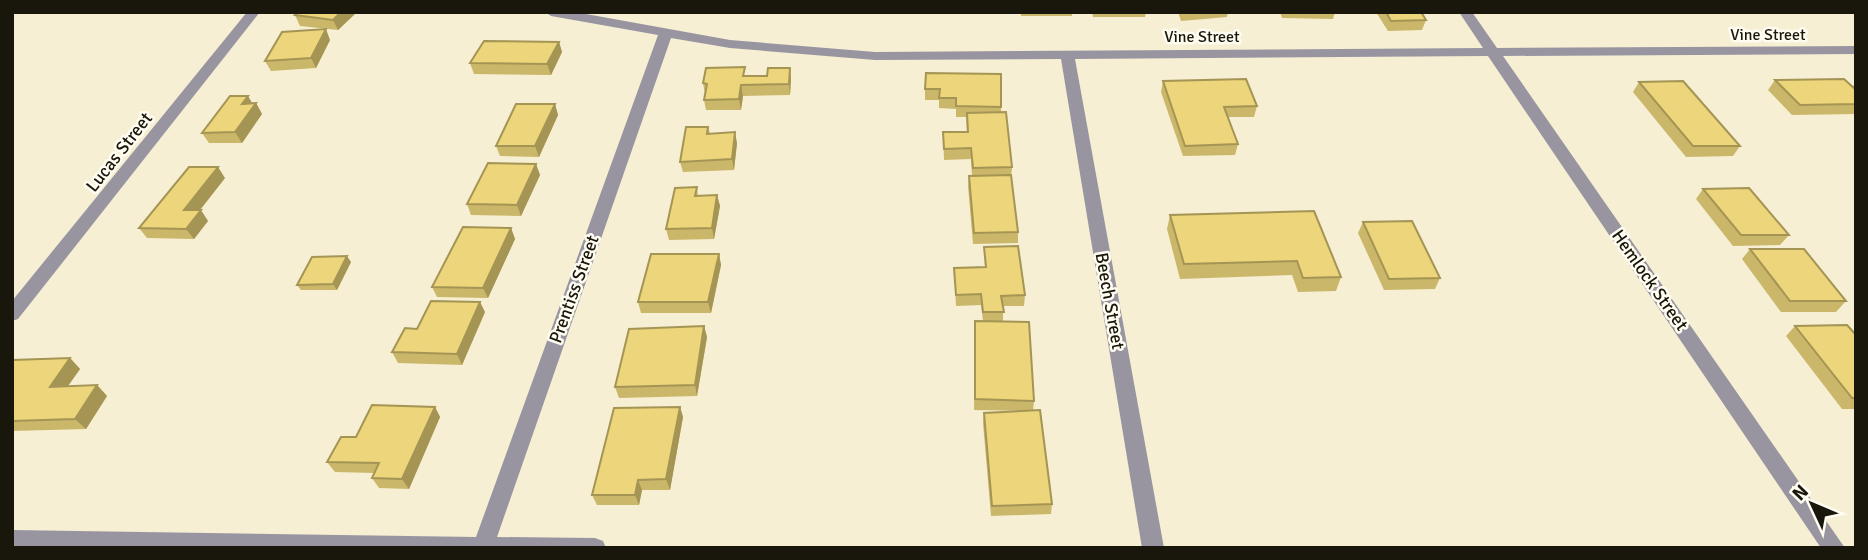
<svg xmlns="http://www.w3.org/2000/svg" width="1868" height="560" font-family="Signika,sans-serif">
<style>
.lines{fill:none;stroke-linecap:round;stroke-linejoin:round}
.minor{fill:#9895a1;fill-rule:evenodd}
.wall{fill:#cbb769}
.shaded-wall{fill:#a59555}
.building{fill:#ecd57a;stroke:#a59555;stroke-width:2}
.labels{text-anchor:middle;stroke-width:5;stroke-linejoin:round;paint-order:stroke}
.far-street-label{font-size:16px;fill:#19160c;stroke:#fffcf1}
.street-label{font-size:18px;fill:#19160c;stroke:#fffcf1}
</style>
<rect width="100%" height="100%" fill="#f6efd3"/>
<g class="lines">
<g class="minor">
<path d="M247,12H260L18,319L12,321V301Z"/>
<path d="M545,12H575L730,40L875,52L1483,48L1459,12H1472L1497,48L1856,46V54L1503,56L1845,548H1821L1488,56L1075,59L1164,548H1142L1061,59L875,60L730,48L671,38L497,537L595,538L603,541L606,548H12V530L476,537L658,35L551,16Z"/>
</g>
</g>
<g class="wall">
<path d="M357,12L338,30L300,26L295,15Z"/>
<path d="M862,12H925V13Z"/>
<path d="M944,12H992V13Z"/>
<rect x="1021" y="12" width="51" height="4"/>
<path d="M1092,12H1146L1145,17H1093Z"/>
<path d="M1178,12H1228L1227,17L1181,21Z"/>
<path d="M1280,12H1335L1333,19L1282,18Z"/>
<path d="M1376,12H1421L1426,20L1422,30L1388,31Z"/>
<path d="M330,40L316,68L271,71L265,61Z"/>
<path d="M559,42L562,52L551,75L474,74L470,63Z"/>
<path d="M1001,74V113L1012,167L1011,178L1018,232V243L973,244L968,186L969,176H972L971,159L944,160L943,132H967L966,117H956V109L939,108V100H925V89Z"/>
<path d="M746,76H767L791,78L790,95L743,96L741,110H706L704,100L705,94L703,83Z"/>
<path d="M1775,80L1852,87L1856,83V114L1792,115L1768,90Z"/>
<path d="M1163,81L1257,106L1254,117H1228L1238,144L1235,155L1183,156L1161,92Z"/>
<path d="M1639,82L1740,146L1733,156L1686,157L1633,92Z"/>
<path d="M252,103H256L262,114L242,143H209L202,133Z"/>
<path d="M555,104L558,115L539,157L500,156L496,146Z"/>
<path d="M708,127L710,133L737,143L734,170L683,172L680,162Z"/>
<path d="M536,164L540,175L521,216L471,215L467,204Z"/>
<path d="M225,178L200,210L208,221L194,239L147,238L139,228Z"/>
<path d="M697,187L698,196L717,195L720,206L714,239L669,240L666,229Z"/>
<path d="M1703,189L1789,235L1780,245L1733,246L1696,199Z"/>
<path d="M1170,215L1341,277L1336,291L1298,292L1292,275L1180,279L1167,229Z"/>
<path d="M1363,222L1440,278L1435,289L1384,290L1358,233Z"/>
<path d="M511,228L515,239L488,298L437,297L432,287Z"/>
<path d="M984,247L1025,295L1024,306H1003V321L1034,401L1033,411L1052,504L1051,514L991,516L983,423L984,413L1026,411L974,410L975,332L983,321L981,305L956,306L954,268L985,267Z"/>
<path d="M1750,249L1846,301L1836,312H1781L1742,259Z"/>
<path d="M719,254L721,265L711,313H641L638,302Z"/>
<path d="M351,262L337,290H301L297,285Z"/>
<path d="M485,312L462,365L398,363L392,352Z"/>
<path d="M704,326L707,337L697,396L619,398L615,387Z"/>
<path d="M1795,326L1856,335V409H1842L1786,336Z"/>
<path d="M70,358L80,369L68,386L97,385L107,396L86,429L12,431V360Z"/>
<path d="M435,407L440,417L409,489L379,488L372,478L374,473L335,472L327,462L356,437Z"/>
<path d="M680,407L683,417L670,490H642L639,505H597L592,495Z"/>
</g>
<g class="shaded-wall">
<path d="M341,12H357L338,30L333,20Z"/>
<path d="M326,29L330,40L316,68L311,58Z"/>
<path d="M559,42L562,52L551,75L547,64Z"/>
<path d="M790,68L791,78L790,95L789,84Z"/>
<path d="M741,85L743,96L741,110L739,99Z"/>
<path d="M248,96L254,106L256,103L262,114L242,143L235,132L242,104Z"/>
<path d="M555,104L558,115L539,157L535,146Z"/>
<path d="M735,132L737,143L734,170L732,159Z"/>
<path d="M536,164L540,175L521,216L517,205Z"/>
<path d="M218,167L225,178L192,220L184,210Z"/>
<path d="M717,195L720,206L714,239L712,228Z"/>
<path d="M201,210L208,221L194,239L186,229Z"/>
<path d="M511,228L515,239L488,298L483,288Z"/>
<path d="M719,254L721,265L711,313L708,302Z"/>
<path d="M347,256L351,262L337,290L333,284Z"/>
<path d="M480,302L485,312L462,365L457,354Z"/>
<path d="M704,326L707,337L697,396L695,385Z"/>
<path d="M70,358L80,369L60,397L50,387Z"/>
<path d="M97,385L107,396L86,429L75,419Z"/>
<path d="M435,407L440,417L409,489L402,479Z"/>
<path d="M680,407L683,417L670,490L666,479Z"/>
<path d="M638,480L642,490L639,505L635,495Z"/>
</g>
<g class="building">
<path d="M299,12H341L333,20L295,15Z"/>
<path d="M1386,12H1421L1426,20L1391,21Z"/>
<path d="M326,29L311,58L265,61L282,32Z"/>
<path d="M484,41L559,42L547,64L470,63Z"/>
<path d="M745,67L743,76H767L768,68H790L789,84L741,85L739,99L704,100L707,84L703,83L706,68Z"/>
<path d="M926,73L1001,74V107L956,106V98H939L940,89H925Z"/>
<path d="M1246,79L1257,106L1224,107L1238,144L1185,146L1163,81Z"/>
<path d="M1844,79L1856,90V104L1800,105L1775,80Z"/>
<path d="M1683,81L1740,146H1693L1639,82Z"/>
<path d="M230,96H248L242,104L256,103L235,132L202,133Z"/>
<path d="M516,104H555L535,146H496Z"/>
<path d="M1006,112L1012,167L973,168L971,148L944,149L943,132H968L967,113Z"/>
<path d="M686,127H708L707,134L735,132L732,159L680,162Z"/>
<path d="M488,163L536,164L517,205L467,204Z"/>
<path d="M189,167H218L184,210H201L186,229L139,228Z"/>
<path d="M1011,175L1018,232L974,233L969,176Z"/>
<path d="M697,187L695,196L717,195L712,228L666,229L675,188Z"/>
<path d="M1749,188L1789,235H1741L1703,189Z"/>
<path d="M1314,211L1341,277L1303,278L1297,261L1184,264L1170,215Z"/>
<path d="M1412,221L1440,278L1389,279L1363,222Z"/>
<path d="M463,227L511,228L483,288L432,287Z"/>
<path d="M1018,246L1025,295L1001,296L1004,312H983L981,294L956,295L954,268L986,267L984,247Z"/>
<path d="M1750,249H1804L1846,301H1790Z"/>
<path d="M651,254H719L708,302H638Z"/>
<path d="M347,256L333,284L297,285L312,257Z"/>
<path d="M431,301L480,302L457,354L392,352L405,328L417,329Z"/>
<path d="M975,321L1029,322L1034,401L975,399Z"/>
<path d="M1847,325L1856,335V398H1852L1795,326Z"/>
<path d="M704,326L695,385L615,387L629,329Z"/>
<path d="M70,358L50,387L97,385L75,419L12,421L13,360Z"/>
<path d="M372,405L435,407L402,479L372,478L379,463L327,462L341,437H356Z"/>
<path d="M680,407L666,479L638,480L635,495H592L614,408Z"/>
<path d="M1040,410L1052,504L992,506L984,413Z"/>
</g>
<g class="labels">
<g class="far-street-label">
<text x="1768" y="40">Vine Street</text>
<text x="1202" y="42">Vine Street</text>
</g>
<g class="street-label">
<text transform="translate(119 152) rotate(-52)" y="6">Lucas Street</text>
<text transform="translate(1650 280) rotate(55)" y="6">Hemlock Street</text>
<text transform="translate(574 289) rotate(-70)" y="6">Prentiss Street</text>
<text transform="translate(1110 301) rotate(80)" y="6">Beech Street</text>
</g>
</g>
<rect width="1868" height="560" fill="none" stroke="#19160c" stroke-width="28"/>
<g transform="translate(1812 504) rotate(314)" stroke="#fffcf1" stroke-width="5" paint-order="stroke">
<path d="M0-5L12 26L0 18L-12 26Z" fill="#19160c"/>
<text y="-10" font-size="19" font-weight="bold" text-anchor="middle" fill="#19160c">N</text>
</g>
</svg>
